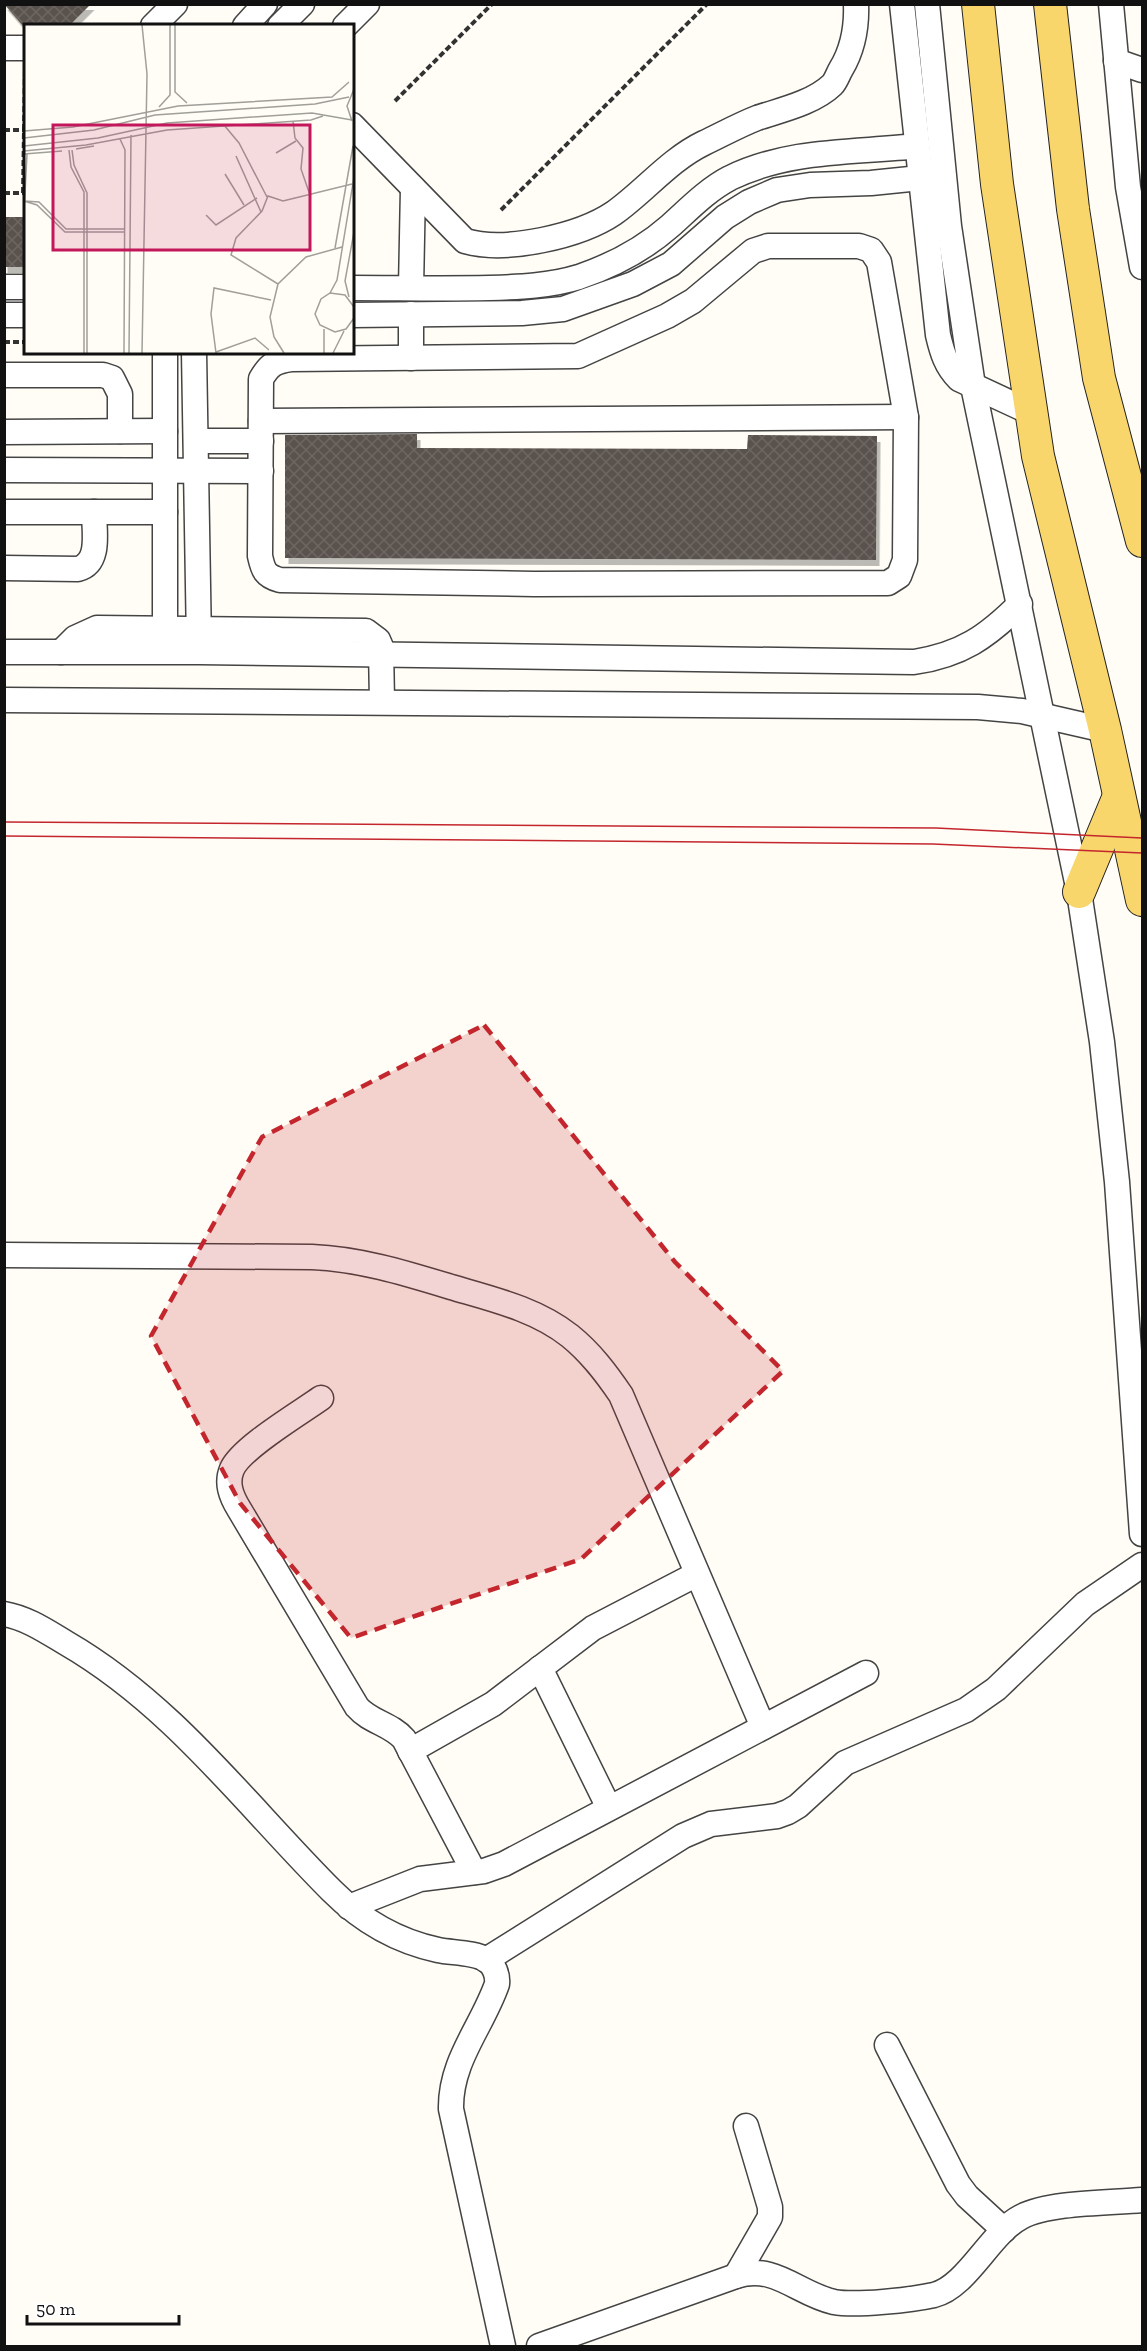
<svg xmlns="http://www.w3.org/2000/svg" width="1147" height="2351" font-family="'Zilla Slab',serif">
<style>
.building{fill:url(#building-cross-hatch);filter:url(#shadow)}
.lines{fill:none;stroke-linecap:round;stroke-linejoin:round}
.minor-casing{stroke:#444;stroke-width:27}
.major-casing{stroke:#222;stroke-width:34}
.path{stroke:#333;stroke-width:4;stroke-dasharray:6 3;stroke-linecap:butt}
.minor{stroke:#fff;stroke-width:24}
.major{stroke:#f9d66b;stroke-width:32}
.tram{stroke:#c4262e;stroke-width:1.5}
.marked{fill:#c4262e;fill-opacity:0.2;stroke:#c4262e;stroke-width:4.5;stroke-dasharray:12 8;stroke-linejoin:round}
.inset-road{fill:none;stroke:#a09f9a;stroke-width:1.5}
.view{fill:#c2185b;fill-opacity:0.15;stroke:#c2185b;stroke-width:3}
.inset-edge{fill:none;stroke:#111;stroke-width:3}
</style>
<defs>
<pattern id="building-cross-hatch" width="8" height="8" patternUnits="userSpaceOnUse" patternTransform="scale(1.5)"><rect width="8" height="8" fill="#5a524d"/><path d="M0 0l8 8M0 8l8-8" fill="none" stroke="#6d6662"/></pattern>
<filter id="shadow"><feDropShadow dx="3.5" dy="6" stdDeviation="0" flood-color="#0004"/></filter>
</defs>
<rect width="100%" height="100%" fill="#fffdf5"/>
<g class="building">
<path d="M4,4H91L69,26H23Z"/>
<rect x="4" y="217" width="22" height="50"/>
<path d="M417,434V448L747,449L748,435L877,436L876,560L285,558V435Z"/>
</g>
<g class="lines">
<g class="minor-casing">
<g id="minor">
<path d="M902,4L938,335C942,352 946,366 959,379L1030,412"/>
<path d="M927,4L949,226L973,386L1079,892L1102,1042L1117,1182L1142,1534"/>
<path d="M1111,4L1128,187L1142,267"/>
<path d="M153,26L175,4"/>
<path d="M245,26L265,4"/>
<path d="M280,26L302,4"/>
<path d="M345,26L367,4"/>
<path d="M4,48H26"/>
<path d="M1116,61L1142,70"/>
<path d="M352,125L465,241C506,253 580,236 614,213C645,191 669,160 704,143C721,135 739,125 757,118C781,110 813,103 832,85C836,81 838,74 841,69C853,49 857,29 856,4"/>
<path d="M768,246H859L871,250L879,262L906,417L905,560L899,576L888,583L534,584L280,580C265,576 263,570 260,556L261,379C269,365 275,361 291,359L578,356L667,316L693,301L753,251Z"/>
<path d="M4,287H26"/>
<path d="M352,288C398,288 443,289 489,288C519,287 550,286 579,277C611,266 644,249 670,226C689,209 707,190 730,178C789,149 853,153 917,146"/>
<path d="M411,288L413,188"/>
<path d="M411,314V358"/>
<path d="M4,315H26"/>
<path d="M352,315L522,313L563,309L633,284L671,264L725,217L749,202L777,190L810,185L871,183L920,178"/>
<path d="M165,352V644"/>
<path d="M194,352L199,644"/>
<path d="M4,375H103L112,378L120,394V431"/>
<path d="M261,421L906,417"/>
<path d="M4,432L165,431"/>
<path d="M196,441H261"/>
<path d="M4,470L261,471"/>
<path d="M4,512H165"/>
<path d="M4,568L78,569C101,563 94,531 94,512"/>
<path d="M4,652H199L914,662C961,655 987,637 1020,604"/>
<path d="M61,652L75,638L97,628L366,631L378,640L381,647L382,702"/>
<path d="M4,700L978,707L1022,711L1105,730"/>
<path d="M4,1255L312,1257C360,1259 405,1273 451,1287C492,1299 536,1309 570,1336C591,1353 606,1373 621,1395L763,1727"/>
<path d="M321,1398C300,1413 241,1448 232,1469C226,1483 231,1496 239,1509L357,1707C370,1722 391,1724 404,1739L474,1872"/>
<path d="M4,1614C27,1618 46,1631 66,1643C173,1705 246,1805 332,1891C362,1921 396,1941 438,1950C452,1953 474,1952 487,1960C494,1965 498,1975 497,1984C482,2027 450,2061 451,2109L503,2346"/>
<path d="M540,1668L609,1808"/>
<path d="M410,1751L493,1704L593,1628L697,1574"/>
<path d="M349,1907L420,1879L484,1871L504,1864L866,1673"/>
<path d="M486,1960L683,1836L711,1824L777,1816L788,1812L798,1806L845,1763L966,1710L996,1689L1085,1604L1142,1565"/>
<path d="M887,2045L958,2184L967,2196L1004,2230"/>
<path d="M736,2276L770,2217V2207L746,2126"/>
<path d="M539,2346L736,2276C774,2263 798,2294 834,2302C856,2306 911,2300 934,2295C967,2287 990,2233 1021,2217C1049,2202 1110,2203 1142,2200"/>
</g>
</g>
<g class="major-casing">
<g id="major">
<path d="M978,4L997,184L1038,456L1105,730L1142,900"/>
<path d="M1050,4L1073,209L1099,378L1142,541"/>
<path d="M1079,892L1119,796"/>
</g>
</g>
<g class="path">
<path d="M395,101L492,4"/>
<path d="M4,130H25"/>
<path d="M4,193H25"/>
<path d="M23,193L25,69"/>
<path d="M501,210L707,4"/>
<path d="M4,342H26"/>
</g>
<use href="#minor" class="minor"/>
<use href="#major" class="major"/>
<g class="tram">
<path d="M4,822L936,828L1142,838"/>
<path d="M4,836L933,844L1142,853"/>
</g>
</g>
<path class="marked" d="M484,1025L675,1262L783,1371L581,1559L351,1638L240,1503L151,1336L262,1137Z"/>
<g transform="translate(24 24)">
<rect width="330" height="330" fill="#fffdf5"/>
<path class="inset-road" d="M151,1V68L163,79M135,83L146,71V1M269,97L271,114L279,124L277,145L286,171M328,97L323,82L330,65M200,101L215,119L243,173M0,107L49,103L154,82L308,73L325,58M0,114L70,106L131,91L291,80L325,73M96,115L101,126L100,329M0,122L74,114L143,99L288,89L328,96M52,125L70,122M45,126L47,143L60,168V329M48,126L50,141L63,169V329M0,127L62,121L143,106L287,96L299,92M252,129L272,117M0,130L38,127M212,132L237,188M0,141V176M201,150L220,181M0,177L15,178L42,205H100M0,177L13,181L41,208H100M0,188L3,130M182,191L192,201L233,174M311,224L329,122M254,260L207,231L212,214L238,187L244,172L259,177L328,160M306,269L313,256L330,153M325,273L321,257L330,208M330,283L321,271L306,269L297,275L291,290L296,301L311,308L322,305L330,294M300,305V329M192,328L231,314L245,326M105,329L107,111M118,329L123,50L118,1M192,329L187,290L190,264L247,276M260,329L250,313L246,293L254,260L282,233L318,223M309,329L320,307"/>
<path class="view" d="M29,101H286V226H29Z"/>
<rect width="330" height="330" class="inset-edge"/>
</g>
<rect width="1147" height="2351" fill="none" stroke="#111111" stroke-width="12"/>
<path d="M27 2315v9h152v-9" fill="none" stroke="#111111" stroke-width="3"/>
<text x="36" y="2315" font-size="18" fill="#111111" stroke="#ffffff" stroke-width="4.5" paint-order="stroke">50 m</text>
</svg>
